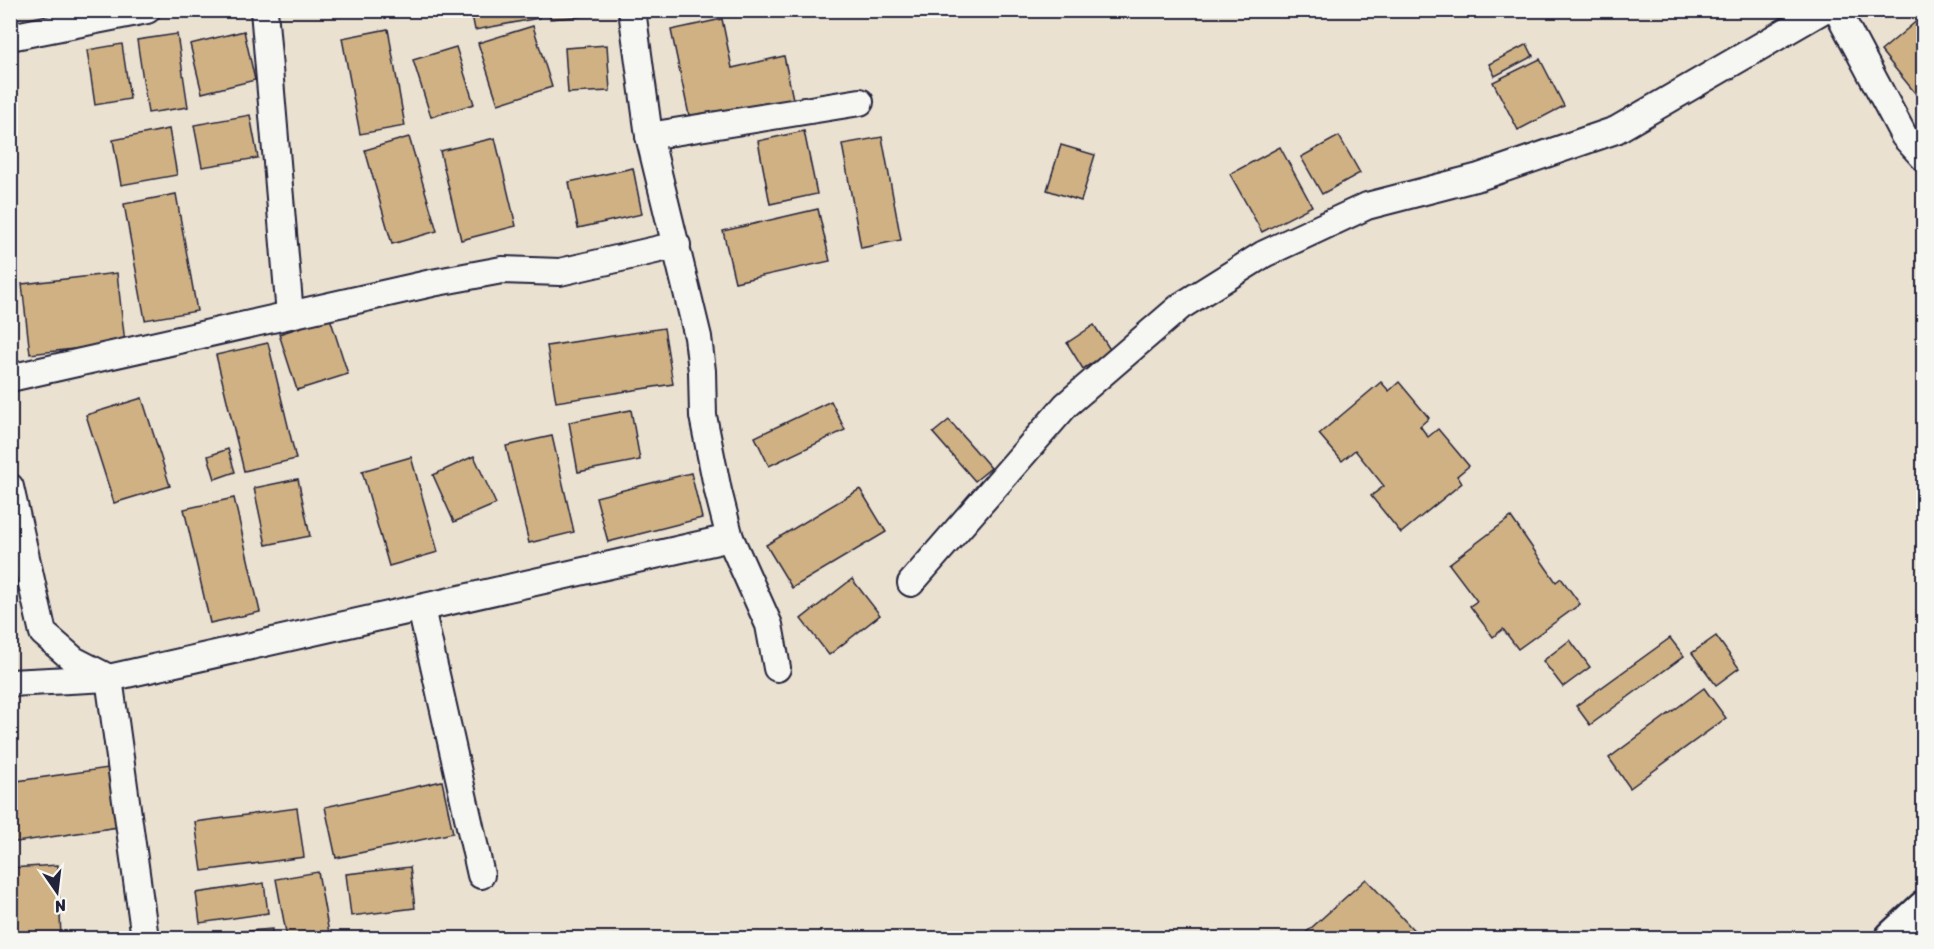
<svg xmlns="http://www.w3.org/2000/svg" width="1934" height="949" font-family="Sriracha,sans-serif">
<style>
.building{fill:#cfb183;stroke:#22223b;stroke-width:1.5}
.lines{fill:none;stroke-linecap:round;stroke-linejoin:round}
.street-casing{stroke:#22223b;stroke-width:30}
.secondary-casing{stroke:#22223b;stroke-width:38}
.street{stroke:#f6f6f2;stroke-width:26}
.secondary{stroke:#f6f6f2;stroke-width:33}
</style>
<rect width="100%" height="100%" fill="#eae1d1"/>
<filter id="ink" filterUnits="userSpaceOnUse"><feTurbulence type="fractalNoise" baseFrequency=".0167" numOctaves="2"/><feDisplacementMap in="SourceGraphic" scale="12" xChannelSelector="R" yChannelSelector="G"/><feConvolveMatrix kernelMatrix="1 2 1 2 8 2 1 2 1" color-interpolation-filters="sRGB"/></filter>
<g filter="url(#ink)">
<g class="building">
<path d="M471,10H538L539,18L475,30Z"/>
<path d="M549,10H598V15L550,19Z"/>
<path d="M722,19L732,68L784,56L793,99L690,120L671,30Z"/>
<path d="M1919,19L1924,24V104L1881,51Z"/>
<path d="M533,26L552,87L498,104L478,43Z"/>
<path d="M388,29L405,126L360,134L342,38Z"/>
<path d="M244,31L255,80L202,93L190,44Z"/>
<path d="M177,34L188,107L148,113L137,40Z"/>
<path d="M122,44L130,99L95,105L87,50Z"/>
<path d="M1527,44L1533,56L1495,76L1489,64Z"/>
<path d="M607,45L610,91L568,93L565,48Z"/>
<path d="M456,47L474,104L431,117L413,60Z"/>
<path d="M1540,59L1564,106L1518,130L1493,82Z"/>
<path d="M250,115L258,158L202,167L194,125Z"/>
<path d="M169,129L177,175L121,185L113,140Z"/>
<path d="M804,131L817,194L770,204L758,141Z"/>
<path d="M1339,136L1360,173L1322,194L1301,157Z"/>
<path d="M409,137L437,231L392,244L365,150Z"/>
<path d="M882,137L901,240L861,248L842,144Z"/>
<path d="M495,138L516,226L461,240L440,151Z"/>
<path d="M1061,145L1095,155L1081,201L1047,190Z"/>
<path d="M1280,147L1312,206L1262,232L1230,174Z"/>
<path d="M633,168L642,214L578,228L569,182Z"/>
<path d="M176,194L197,311L145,320L124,204Z"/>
<path d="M818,209L830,261L735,282L723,231Z"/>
<path d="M117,273L125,343L30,354L22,284Z"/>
<path d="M330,318L348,374L297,390L279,334Z"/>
<path d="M1094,325L1111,351L1083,369L1067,343Z"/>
<path d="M664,328L673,384L556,402L547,346Z"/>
<path d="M268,343L296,459L244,471L216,355Z"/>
<path d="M1381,382L1389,391L1399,382L1429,418L1420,426L1428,437L1438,429L1469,466L1457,476L1462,483L1401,533L1371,496L1384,486L1355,450L1342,461L1319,434Z"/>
<path d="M142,398L170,486L114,503L86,415Z"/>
<path d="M831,401L845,430L769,466L755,437Z"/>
<path d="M631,410L640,460L578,472L569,422Z"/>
<path d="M949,420L991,468L975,481L933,433Z"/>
<path d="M552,436L574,532L529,543L506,446Z"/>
<path d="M228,449L235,472L215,479L208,456Z"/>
<path d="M474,456L496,504L454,522L433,475Z"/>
<path d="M411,457L438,552L389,566L362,471Z"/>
<path d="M691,473L702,518L608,542L596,497Z"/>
<path d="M298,479L310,536L266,545L254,488Z"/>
<path d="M860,489L886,532L792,588L766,545Z"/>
<path d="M234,498L260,612L210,623L184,509Z"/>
<path d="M1511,517L1556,582L1561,578L1580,604L1518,649L1503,629L1493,637L1470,606L1477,601L1449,564Z"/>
<path d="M852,579L880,615L829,655L801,619Z"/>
<path d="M1716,636L1739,668L1716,685L1692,653Z"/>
<path d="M1670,638L1684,656L1590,725L1576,706Z"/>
<path d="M1570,640L1590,667L1563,687L1543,661Z"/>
<path d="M1704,688L1726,718L1630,788L1609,758Z"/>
<path d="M108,768L118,827L10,843V782Z"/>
<path d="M442,781L453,833L336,858L325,807Z"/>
<path d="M297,808L304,857L202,871L195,822Z"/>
<path d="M58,865L61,938H10V868Z"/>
<path d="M410,867L415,908L351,916L346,874Z"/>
<path d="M318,872L329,933L287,938L276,879Z"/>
<path d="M1366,879L1421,938H1300Z"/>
<path d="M264,883L268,913L200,923L196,893Z"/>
<path d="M272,929V938H211V934Z"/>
</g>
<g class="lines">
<g class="street-casing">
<g id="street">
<path d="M264,10L290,315"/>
<path d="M632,10L649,136L698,337L702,371L703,416L718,491L730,538L769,625L777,668"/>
<path d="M1837,10L1904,136L1924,158"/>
<path d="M10,37L147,10"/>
<path d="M649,136L860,102"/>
<path d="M10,378L432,283L502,270L560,272L677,245"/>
<path d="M10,487L43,633L74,660L109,678L145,938"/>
<path d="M911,583L1066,405L1181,306L1264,254L1367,206L1479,177L1616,130L1823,10"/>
<path d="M421,608L481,875"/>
<path d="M10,683L109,678L730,538"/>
</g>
</g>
<g class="secondary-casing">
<path id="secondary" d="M1892,938L1924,908"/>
</g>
<use href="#street" class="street"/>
<use href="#secondary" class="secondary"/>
</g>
</g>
<rect width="1934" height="949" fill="none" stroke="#f6f6f2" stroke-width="36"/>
<rect x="18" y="18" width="1898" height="913" fill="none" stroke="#22223b" stroke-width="2" filter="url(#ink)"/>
<g transform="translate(57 892) rotate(166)" stroke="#f6f6f2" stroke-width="4.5" paint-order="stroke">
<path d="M0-4.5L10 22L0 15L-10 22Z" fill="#22223b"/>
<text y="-9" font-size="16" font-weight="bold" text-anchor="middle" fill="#22223b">N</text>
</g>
</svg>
